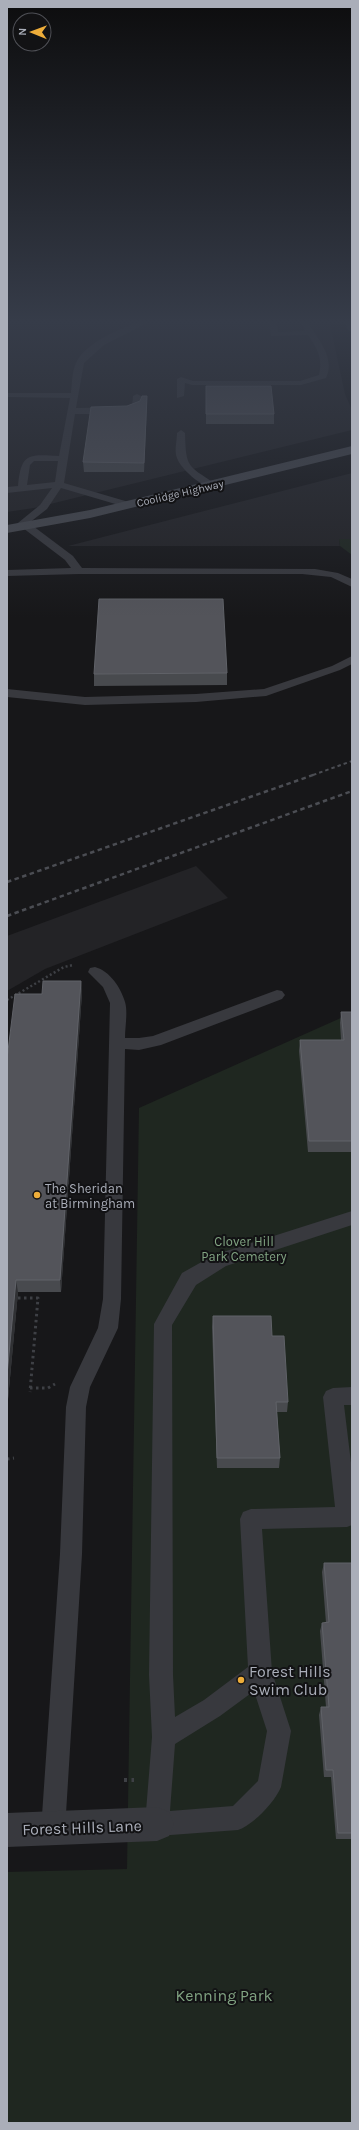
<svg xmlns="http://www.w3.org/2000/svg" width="359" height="2130" font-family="Karla,sans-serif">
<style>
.built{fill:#232326}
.green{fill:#1f2720}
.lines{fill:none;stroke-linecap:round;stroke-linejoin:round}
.path-far2{stroke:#3e4045;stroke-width:2.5;stroke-dasharray:2 2.5;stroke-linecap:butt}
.path-far1{stroke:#3e4045;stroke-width:3;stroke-dasharray:2.5 3.5;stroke-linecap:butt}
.path{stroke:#3e4045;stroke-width:4;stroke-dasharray:3 4.5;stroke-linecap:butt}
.service{fill:#38393e;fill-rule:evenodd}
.minor{fill:#38393e;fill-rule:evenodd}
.secondary{fill:#46484e;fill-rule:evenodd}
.rail-far1{stroke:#4b4d53;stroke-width:2;stroke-dasharray:3.5 3;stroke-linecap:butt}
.rail{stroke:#4b4d53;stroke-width:2.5;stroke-dasharray:4.5 3.5;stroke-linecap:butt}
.wall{fill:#484a4e}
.shaded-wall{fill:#303134}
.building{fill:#53545a;stroke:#606268}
.poi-dot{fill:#eead3a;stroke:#121214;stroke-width:1.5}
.labels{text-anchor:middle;stroke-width:4;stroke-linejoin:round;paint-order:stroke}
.far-street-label{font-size:11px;fill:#aaaeb9;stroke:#121214}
.poi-label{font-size:13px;fill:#aaaeb9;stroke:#121214;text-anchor:start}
.park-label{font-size:13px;fill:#81a382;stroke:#121214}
.near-poi-label{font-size:16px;fill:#aaaeb9;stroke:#121214;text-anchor:start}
.near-street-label{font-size:16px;fill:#aaaeb9;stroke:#121214}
.near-park-label{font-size:16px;fill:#81a382;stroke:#121214}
</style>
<rect width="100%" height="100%" fill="#171719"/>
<g class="built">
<path d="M7,320H329L345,394L352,410V430L34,508L7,512Z"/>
<path d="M352,473V539H339L340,546H68Z"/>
<path d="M196,866L228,898L45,969L7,991V936Z"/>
</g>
<g class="green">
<path d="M339,539H352V555L340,546Z"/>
<path d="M352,1013V2123H7V1872L127,1869L139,1108Z"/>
</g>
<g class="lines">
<path class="path-far2" d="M7,1000L64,967L73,965"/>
<g class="path-far1">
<path d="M18,1298H38L30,1392"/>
<path d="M30,1388H48L55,1384"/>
<path d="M7,1459L14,1458"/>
</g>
<path class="path" d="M124,1780H134"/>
<g class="service">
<path d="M144,320H153L104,345L84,363L76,408L132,407L133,396L137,394L141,396L140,409L127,414H75L64,483L132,503L134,505L129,508L61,488L47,509L29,523L73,556L82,568L315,569L338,573L352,579V587L331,577L302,574H79L7,576V570L71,568L65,560L23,528L18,530L13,527L40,505L52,488L7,493V487L18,486C21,453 28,454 59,456L70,398L7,397V393H71C72,384 72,371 76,363C85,342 124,327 144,320ZM34,461H58L55,482L27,485L30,465Z"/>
<path d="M269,320H276L278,332L305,331L300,320H352V322H308C317,339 336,357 326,378L301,385H192L185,383L184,396L177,398V379L181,377L193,381H300L319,375C323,358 317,348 308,335L271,336Z"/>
<path d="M181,430L185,433C186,467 187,465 214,483V487C204,490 180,468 177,458C174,451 177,440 177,433Z"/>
<path d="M352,656V664L340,670L266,696L196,702L85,705L7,697V689L85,697L196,694L264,689L332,666Z"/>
<path d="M95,967C110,971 121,988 125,1002C128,1012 125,1027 125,1038H139L153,1036L277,990L282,991L285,995L282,999L161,1045L139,1050L125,1049L121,1299L118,1328L90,1387L86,1407L82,1554L65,1830L62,1839L53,1842L44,1839L41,1830L60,1554L66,1407L70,1387L98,1328L103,1299L110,1003L103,987L88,972L90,968Z"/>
<path d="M352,1211V1225L226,1266L196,1285L172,1325L173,1675L175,1717L204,1700L248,1667L240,1519L243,1512L251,1509L335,1507L323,1397L326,1391L333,1388L352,1387V1405H344L352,1471V1525L347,1527L262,1529L272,1672L291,1731L281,1787C274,1803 254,1824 238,1830L157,1836L148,1833L145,1824L152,1737L149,1675L154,1324L182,1273L214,1255ZM254,1691L267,1731L258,1781L233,1806L170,1811L175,1744L220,1716Z"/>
</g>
<g class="minor">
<path d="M344,320H352V332L347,329Z"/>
<path d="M157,1807L169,1812L174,1824L169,1836L157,1841L7,1847V1813Z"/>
</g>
<path class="secondary" d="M352,446V454L90,518L7,533V525L90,510Z"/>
<path class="rail-far1" d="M313,775L352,761"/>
<g class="rail">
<path d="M7,882L316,774"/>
<path d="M7,916L352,791"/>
</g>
</g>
<g class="wall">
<path d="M206,386L274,414V424H206Z"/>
<path d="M147,396V405L144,472H84L83,462L127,406L140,401Z"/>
<path d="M227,673V685L94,686V674Z"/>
<path d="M81,981L82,993L61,1292H18L7,1410V1059L42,994Z"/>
<path d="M341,1012H352V1152H308L299,1051L300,1040H341L340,1023Z"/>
<path d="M213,1316L272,1336L288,1402L287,1412H277L280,1458L279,1468H217L212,1327Z"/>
<path d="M324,1563H352V1839H336L331,1777H324L319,1715L321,1707H326L320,1631L322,1623H326L322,1572Z"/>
</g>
<g class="shaded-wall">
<path d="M147,396V405L144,472V463Z"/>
<path d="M81,981L82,993L61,1292L60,1280Z"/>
<path d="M16,1280L18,1292L7,1410V1375Z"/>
</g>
<g class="building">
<path d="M206,386H271L274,414H206Z"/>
<path d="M142,396H147L144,463L83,462L91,407L127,406L140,401Z"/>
<path d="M99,599H223L227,673L94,674Z"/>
<path d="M43,981H81L60,1280H16L7,1375V1059L15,994H42Z"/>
<path d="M341,1012H352V1141H309L300,1040H344Z"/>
<path d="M213,1316H271L272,1336H284L288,1402H276L280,1458H217Z"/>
<path d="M324,1563H352V1833H338L333,1770H326L321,1707H329L322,1623L329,1622Z"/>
</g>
<linearGradient id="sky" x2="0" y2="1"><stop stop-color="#0d0d0e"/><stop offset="0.52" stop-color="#363c49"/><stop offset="1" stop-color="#363c49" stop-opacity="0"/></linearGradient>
<rect width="359" height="618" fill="url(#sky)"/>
<g class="poi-dot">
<circle cx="37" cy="1195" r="4"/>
<circle cx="241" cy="1680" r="4"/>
</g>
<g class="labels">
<g class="far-street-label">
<text transform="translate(180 493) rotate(-13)" y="4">Coolidge Highway</text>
</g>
<g class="poi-label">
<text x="45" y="1193">The Sheridan<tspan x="45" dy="15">at Birmingham</tspan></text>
</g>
<g class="park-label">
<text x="244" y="1246">Clover Hill<tspan x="244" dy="15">Park Cemetery</tspan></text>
</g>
<g class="near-poi-label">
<text x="249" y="1677">Forest Hills<tspan x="249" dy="18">Swim Club</tspan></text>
</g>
<g class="near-street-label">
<text transform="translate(82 1827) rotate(-2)" y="6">Forest Hills Lane</text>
</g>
<g class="near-park-label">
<text x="224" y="2001">Kenning Park</text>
</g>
</g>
<rect width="359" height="2130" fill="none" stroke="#aaaeb9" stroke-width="16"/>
<g transform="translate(32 32) rotate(271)"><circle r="19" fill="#121214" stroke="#4f5056"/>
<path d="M0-3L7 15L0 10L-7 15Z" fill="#eead3a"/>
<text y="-6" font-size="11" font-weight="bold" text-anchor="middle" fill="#aaaeb9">N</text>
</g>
</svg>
